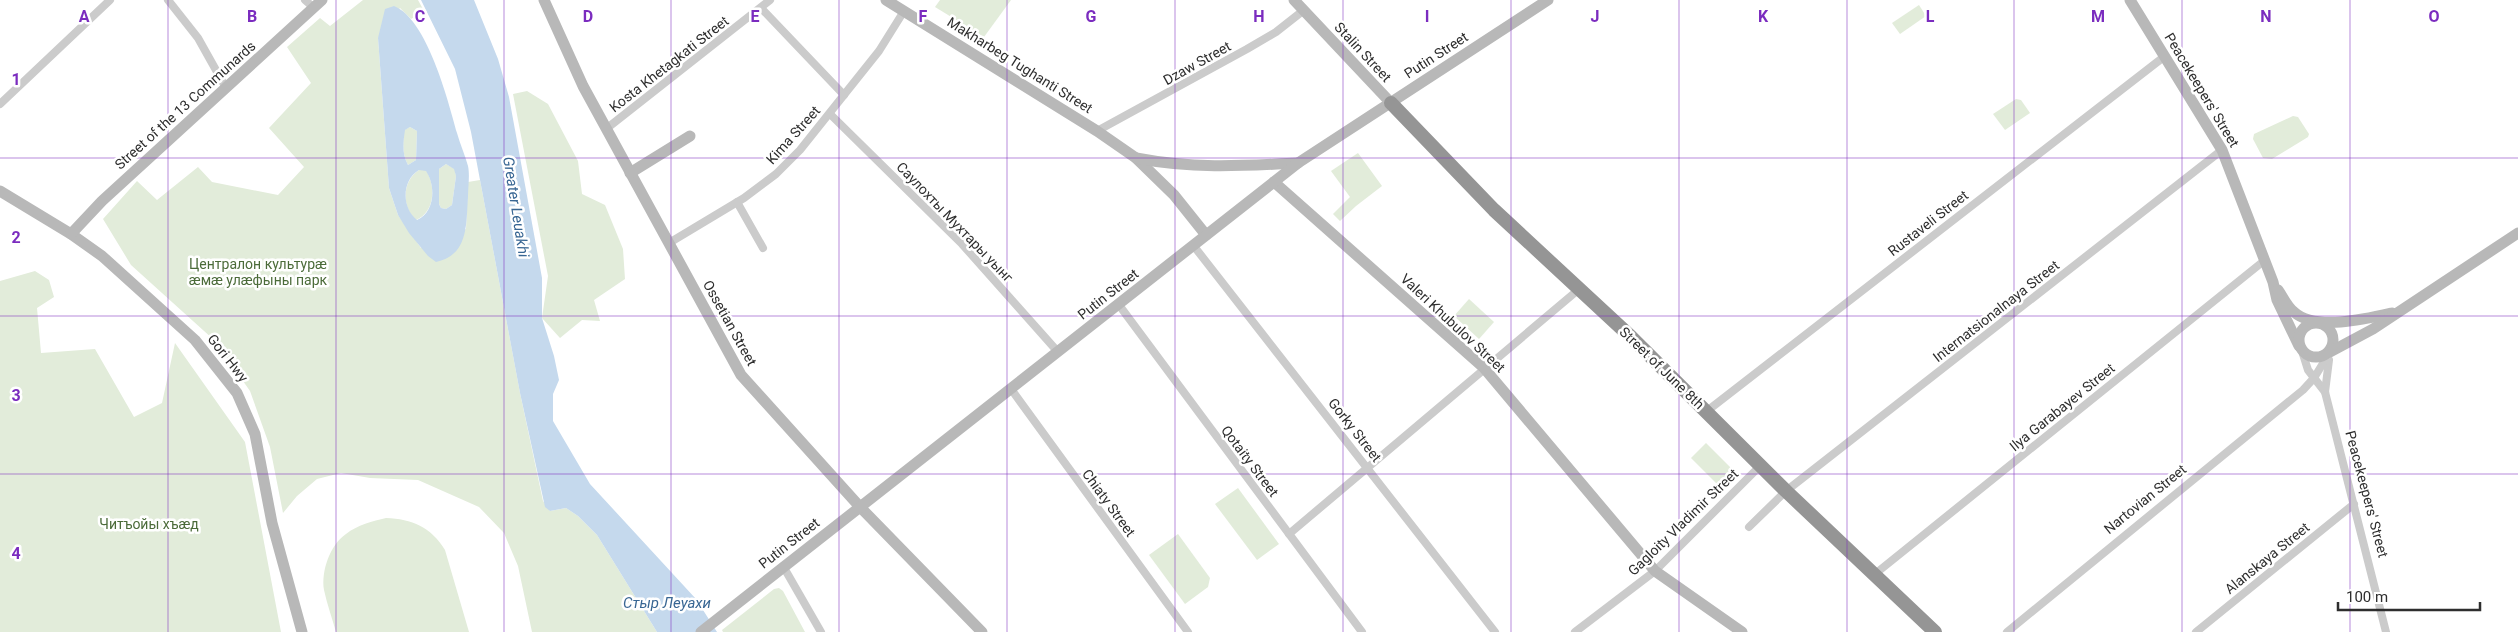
<svg xmlns="http://www.w3.org/2000/svg" width="2518" height="632" font-family="Roboto,sans-serif">
<style>
.green{fill:#e2ecda}
.water{fill:#c5d9ed;fill-rule:evenodd}
.lines{fill:none;stroke-linecap:round;stroke-linejoin:round}
.street{stroke:#cbcbcb;stroke-width:8}
.secondary{stroke:#b8b8b8;stroke-width:11}
.highway{stroke:#959595;stroke-width:14}
.grid{fill:none;stroke:#7b2cbf;stroke-width:1;stroke-opacity:0.55}
.labels{text-anchor:middle;stroke-width:5;stroke-linejoin:round;paint-order:stroke}
.street-label{font-size:14px;fill:#2e2e2e;stroke:#fff}
.park-label{font-size:14px;fill:#4b6b39;stroke:#fff}
.water-label{font-size:15px;font-style:italic;fill:#386693;stroke:#fff}
.grid-label{font-size:16px;text-anchor:middle;font-weight:bold;fill:#7b2cbf;stroke:#fff;stroke-width:5;stroke-linejoin:round;paint-order:stroke}
</style>
<rect width="100%" height="100%" fill="#fff"/>
<g class="green">
<path d="M363,0H418L424,11L411,19L400,8L378,38L389,188L398,215L421,248L466,229L468,182L480,180L520,393L543,501L550,511L566,508L578,516L597,535L657,632H532L518,566L504,533L479,507L418,480L370,478L341,473L317,479L297,496L283,513L270,447L250,391L214,340L131,265L103,219L137,181L157,200L198,167L212,182L278,195L304,167L269,128L311,83L287,47L320,18L330,26Z"/>
<path d="M940,0H1011L984,37L935,7Z"/>
<path d="M1919,5L1926,16L1900,34L1892,23Z"/>
<path d="M527,91L548,104L578,161L582,194L605,205L623,249L625,279L594,300L600,321L582,320L560,338L542,318L548,276L513,94Z"/>
<path d="M2016,99L2021,100L2030,113L2005,130L1993,114Z"/>
<path d="M2293,116L2298,117L2309,134L2308,137L2272,159L2263,158L2253,139L2254,134Z"/>
<path d="M410,127L417,131L416,160L408,165C402,154 403,143 404,130Z"/>
<path d="M1358,153L1382,186L1356,206L1340,221L1333,214L1350,197L1331,171Z"/>
<path d="M446,164L455,169L456,176L452,205L446,209L441,208L439,204V169Z"/>
<path d="M419,170H426C436,186 435,212 416,220C401,207 402,181 419,170Z"/>
<path d="M35,271L49,280L54,297L37,308L41,353L95,349L134,417L162,403L175,343L245,442L281,632H0V281Z"/>
<path d="M1469,299L1494,322L1479,339L1454,316Z"/>
<path d="M1706,443L1735,472L1720,487L1691,458Z"/>
<path d="M1238,488L1279,544L1257,560L1215,504Z"/>
<path d="M386,518C412,519 431,527 445,550L469,632H336C332,618 327,604 324,590C321,571 330,545 346,534C357,525 373,521 386,518Z"/>
<path d="M1178,534L1210,578L1208,587L1185,604L1149,555Z"/>
<path d="M779,588L783,591L805,632H723L722,630L774,589Z"/>
</g>
<g class="water">
<path d="M421,0H474L498,59L509,97L542,278V318L554,356L559,380L553,394V421L590,484L696,599L717,632H657L597,535L578,516L566,508L550,511L545,507L520,393L471,132L455,69Z"/>
<path d="M394,6C427,19 448,100 457,133C460,144 465,155 468,166C470,175 468,187 468,197C466,224 469,255 436,262L428,256L409,233L398,215L389,188L378,38L385,9ZM410,127L417,131L416,160L408,165C402,154 403,143 405,130ZM446,164L454,169L456,176L452,205L446,209L441,208L439,204V169ZM419,170L426,171C436,186 435,212 417,220C401,207 402,180 419,170Z"/>
</g>
<g class="lines">
<g class="street">
<path d="M168,0L198,38L226,88"/>
<path d="M305,0L313,7"/>
<path d="M761,8L844,95"/>
<path d="M0,104L110,0"/>
<path d="M830,114L962,244L1058,352"/>
<path d="M606,129L770,0"/>
<path d="M1097,131L1247,49L1276,32L1304,10"/>
<path d="M737,202L763,248"/>
<path d="M669,243L744,198L776,174L800,150L879,51L904,11"/>
<path d="M1193,245L1495,632"/>
<path d="M1119,305L1362,632"/>
<path d="M2302,351L2308,370L2325,392"/>
<path d="M2329,360L2325,392L2386,632"/>
<path d="M1011,389L1188,632"/>
<path d="M1707,411L2165,56"/>
<path d="M1749,527L1786,491L2222,150"/>
<path d="M1289,534L1578,290"/>
<path d="M783,566L821,632"/>
<path d="M1875,574L2265,260"/>
<path d="M1575,632L1655,571L1760,466"/>
<path d="M2007,632L2303,390L2314,378L2330,352"/>
<path d="M2196,632L2354,504"/>
</g>
<g class="secondary">
<path d="M544,0L583,86L741,375L860,507L982,632"/>
<path d="M886,0L1097,131L1136,158L1174,195L1206,235"/>
<path d="M1294,0L1391,103"/>
<path d="M2130,0L2222,150L2273,282L2277,300L2299,346"/>
<path d="M1136,158C1193,169 1241,166 1298,163"/>
<path d="M630,173L690,136"/>
<path d="M1274,182L1484,368L1655,571L1742,632"/>
<path d="M0,191L71,234L102,256L195,340L237,393L255,434L272,523L302,632"/>
<path d="M71,234L102,201L322,0"/>
<path d="M2278,290C2283,297 2287,307 2294,312C2315,331 2366,319 2392,313"/>
<circle cx="2316" cy="340" r="17"/>
<path d="M2330,352L2373,329L2518,233"/>
<path d="M701,632L1298,163L1548,0"/>
</g>
<path class="highway" d="M1391,103L1494,210L1631,337L1786,491L1935,632"/>
</g>
<path class="grid" d="M168,0V632M336,0V632M504,0V632M671,0V632M839,0V632M1007,0V632M1175,0V632M1343,0V632M1511,0V632M1679,0V632M1847,0V632M2014,0V632M2182,0V632M2350,0V632M0,158H2518M0,316H2518M0,474H2518"/>
<g class="labels">
<g class="street-label">
<text transform="translate(1363 52) rotate(47)" y="5">Stalin Street</text>
<text transform="translate(1436 55) rotate(-33)" y="5">Putin Street</text>
<text transform="translate(1197 63) rotate(-29)" y="5">Dzaw Street</text>
<text transform="translate(669 64) rotate(-38)" y="5">Kosta Khetagkati Street</text>
<text transform="translate(1020 65) rotate(32)" y="5">Makharbeg Tughanti Street</text>
<text transform="translate(2202 90) rotate(59)" y="5">Peacekeepers' Street</text>
<text transform="translate(185 105) rotate(-42)" y="5">Street of the 13 Communards</text>
<text transform="translate(793 135) rotate(-48)" y="5">Kima Street</text>
<text transform="translate(955 222) rotate(46)" y="5">Саулохты Мухтары уынг</text>
<text transform="translate(1928 223) rotate(-38)" y="5">Rustaveli Street</text>
<text transform="translate(1108 294) rotate(-38)" y="5">Putin Street</text>
<text transform="translate(1996 311) rotate(-38)" y="5">Internatsionalnaya Street</text>
<text transform="translate(730 323) rotate(61)" y="5">Ossetian Street</text>
<text transform="translate(1453 323) rotate(43)" y="5">Valeri Khubulov Street</text>
<text transform="translate(228 358) rotate(52)" y="5">Gori Hwy</text>
<text transform="translate(1662 368) rotate(44)" y="5">Street of June 8th</text>
<text transform="translate(2062 407) rotate(-39)" y="5">Ilya Garabayev Street</text>
<text transform="translate(1355 430) rotate(52)" y="5">Gorky Street</text>
<text transform="translate(1250 461) rotate(53)" y="5">Qotaity Street</text>
<text transform="translate(2367 494) rotate(75)" y="5">Peacekeepers' Street</text>
<text transform="translate(2145 499) rotate(-39)" y="5">Nartovian Street</text>
<text transform="translate(1109 503) rotate(54)" y="5">Chiaty Street</text>
<text transform="translate(1683 522) rotate(-44)" y="5">Gagloity Vladimir Street</text>
<text transform="translate(789 543) rotate(-38)" y="5">Putin Street</text>
<text transform="translate(2267 558) rotate(-39)" y="5">Alanskaya Street</text>
</g>
<g class="park-label">
<text x="258" y="269">Централон культурæ<tspan x="258" dy="16">æмæ улæфыны парк</tspan></text>
<text x="149" y="529">Читъойы хъæд</text>
</g>
<g class="water-label">
<text transform="translate(516 207) rotate(81)" y="5">Greater Leuakhi</text>
<text x="667" y="608">Стыр Леуахи</text>
</g>
</g>
<g class="grid-label">
<text x="84" y="22">A</text>
<text x="252" y="22">B</text>
<text x="420" y="22">C</text>
<text x="588" y="22">D</text>
<text x="755" y="22">E</text>
<text x="923" y="22">F</text>
<text x="1091" y="22">G</text>
<text x="1259" y="22">H</text>
<text x="1427" y="22">I</text>
<text x="1595" y="22">J</text>
<text x="1763" y="22">K</text>
<text x="1930" y="22">L</text>
<text x="2098" y="22">M</text>
<text x="2266" y="22">N</text>
<text x="2434" y="22">O</text>
<text x="16" y="85">1</text>
<text x="16" y="243">2</text>
<text x="16" y="401">3</text>
<text x="16" y="559">4</text>
</g>
<path d="M2338 602v8h142v-8" fill="none" stroke="#2e2e2e" stroke-width="2.5"/>
<text x="2346" y="602" font-size="15" fill="#2e2e2e" stroke="#ffffff" stroke-width="4" paint-order="stroke">100 m</text>
</svg>
